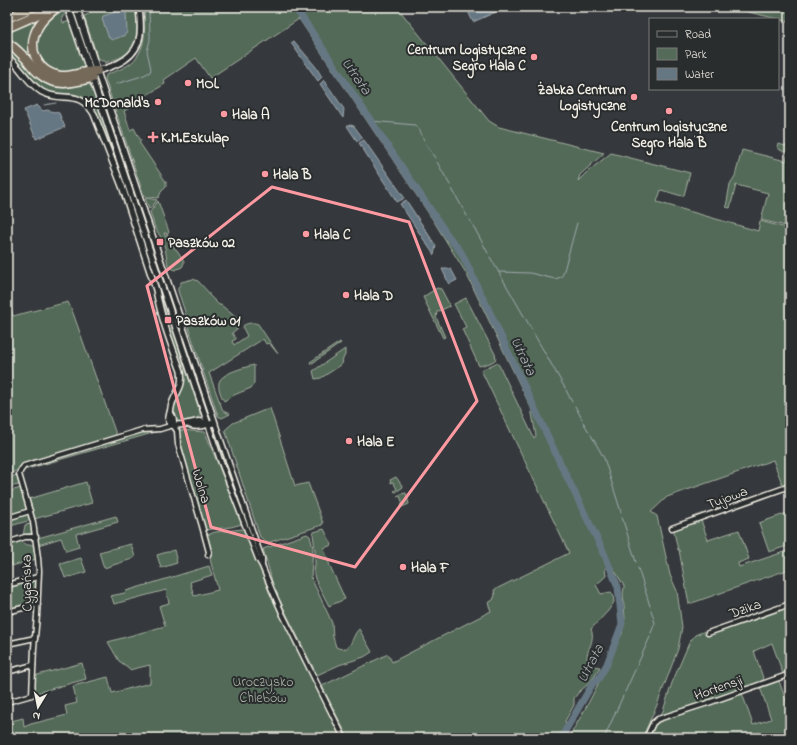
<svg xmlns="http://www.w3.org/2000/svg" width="797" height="745" font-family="'Indie Flower',sans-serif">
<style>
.green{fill:#536b58;stroke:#a4aea0}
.water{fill:#667784;stroke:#9fa8ac}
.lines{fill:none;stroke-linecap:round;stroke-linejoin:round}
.stream{stroke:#9fa8ac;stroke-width:1}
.river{stroke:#667784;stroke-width:7}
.minor-casing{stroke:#f4f1e8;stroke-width:7}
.tertiary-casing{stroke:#f4f1e8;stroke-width:8}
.secondary-casing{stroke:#f4f1e8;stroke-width:9}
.motorway-casing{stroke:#f4f1e8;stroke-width:11}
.minor{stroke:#2a2d2e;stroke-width:4}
.tertiary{stroke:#2a2d2e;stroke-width:5}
.secondary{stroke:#2a2d2e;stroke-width:6}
.motorway{stroke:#746a5a;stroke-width:8}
.marked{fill:none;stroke:#ff9aa2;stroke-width:3;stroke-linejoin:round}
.poi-dot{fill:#ff9aa2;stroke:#2a2d2e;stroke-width:1.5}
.labels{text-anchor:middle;stroke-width:4;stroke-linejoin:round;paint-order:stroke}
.poi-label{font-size:14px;font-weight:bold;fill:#f4f1e8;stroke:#2a2d2e;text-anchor:start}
.street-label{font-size:14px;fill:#f4f1e8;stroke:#2a2d2e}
.park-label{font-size:14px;fill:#acb5a7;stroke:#2a2d2e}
.water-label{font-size:15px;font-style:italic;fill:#adb4b6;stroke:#2a2d2e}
</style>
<rect width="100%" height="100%" fill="#35383c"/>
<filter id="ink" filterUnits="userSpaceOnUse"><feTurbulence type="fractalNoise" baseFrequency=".025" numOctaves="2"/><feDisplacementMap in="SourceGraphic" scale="8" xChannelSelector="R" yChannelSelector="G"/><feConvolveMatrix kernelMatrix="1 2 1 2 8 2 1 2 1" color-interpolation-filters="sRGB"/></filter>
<g filter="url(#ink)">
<g class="green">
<path d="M85,7H111L112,11L115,10L114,7H136C136,25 141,46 123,56C117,60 110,60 105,63V61H102L98,59L84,16L91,13L88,9Z"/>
<path d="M144,7H397L489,121L499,127L604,153L580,175L578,181L587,172L611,153L690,173L684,195L682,196L661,190L657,202L758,231L760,221L790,229V484L783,486L773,460L667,497L651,512L657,516L670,575L677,591L682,627L678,649L657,705L642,738H568C588,707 603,674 618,641L622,634L625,618L623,594L624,586L612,566L605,569L606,576L596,585L601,594L611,592L613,594L614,602L608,611L591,629C592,632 593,636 592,639C591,649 582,656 591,666L600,667L595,676L587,685L579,692L574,698V705L565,721L566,725L557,738H518L519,736L515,735L513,738H348L322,686L388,654L392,662L491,611L488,603L493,600L495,595L494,590L569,553L481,370L496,363L499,365L534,438L536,436L531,408L466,273L433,220L299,19L210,78L196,58L164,80L165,84L140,99L135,105L124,111L130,130L134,128L141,141L139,142L166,182V187L161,192L159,197L157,198L144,196L105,79L106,75L108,74C113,72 119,70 123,68C148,56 145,30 144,7Z"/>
<path d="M728,7H790V22Z"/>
<path d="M64,10L66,14L62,17L63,23L70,21L84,63V68L82,70L73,74L52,72L38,59L35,38L43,23Z"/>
<path d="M39,20C28,35 29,40 32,57L30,59L7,40V33Z"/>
<path d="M7,46C11,49 16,52 19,56C28,67 35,80 50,85C55,87 63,88 68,88C77,87 85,80 92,87L163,295L161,296L169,326L173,331L200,412V415L196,420C190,421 183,423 177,421C168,407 180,399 183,387C185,381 185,376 183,370L163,311L160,295L125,189L96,114C91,105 83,95 73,94C64,94 56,95 48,92C29,85 24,62 7,54Z"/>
<path d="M96,79L115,132L163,276L132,188L126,173L95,80Z"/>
<path d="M778,144L790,147V227L761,220L768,193L736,185L730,208L726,207L730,184L735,176L742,150L786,161L788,153L780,150L777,146Z"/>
<path d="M145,198H147L157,200L151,208L149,209Z"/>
<path d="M158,201L169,232L167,235L166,233H164L165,236H169L175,249L177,250L184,261V263L182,267L175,270L168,266L165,248L162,239L155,228L150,212Z"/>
<path d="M193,279L198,281L209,293V295L219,305H221L239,320V324L238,328L232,333L236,339L232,341L234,345L247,336L243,328L244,325C248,323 254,322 258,324L278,354L269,343L266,344L263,339L209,373L223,411L230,414L222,418L218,416L189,329L186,315L178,291V288L181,283V282Z"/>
<path d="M437,288L441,289L450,306L437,312L436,317L445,337L443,338L423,297Z"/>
<path d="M7,291L13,316L68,302L73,313L117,437L26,463L18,470L7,475Z"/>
<path d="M171,297L207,404L206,405L197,380L190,363L168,298Z"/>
<path d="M466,298L495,354L496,359C491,364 485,364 479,366L462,329L466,327L454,304Z"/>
<path d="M340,342L341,343L311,364L310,362Z"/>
<path d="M345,349V355L342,361L343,362L341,365L321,378L315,379L313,371Z"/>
<path d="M254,365V383L251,388L234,395L224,401C222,398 220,393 219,389C219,386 218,383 220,380C225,372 246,367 254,365Z"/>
<path d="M270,408L295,486L308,483L323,523L322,525L267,543L260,537L225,430L233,423Z"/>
<path d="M152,430L156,431V432L24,470L22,473L21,471L25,467L135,433Z"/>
<path d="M180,430L205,432L242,524L231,527L205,530L178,433Z"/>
<path d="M213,430H214L226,464L231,475L239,500L223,462Z"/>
<path d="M17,475L19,485L7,487V478Z"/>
<path d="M396,477L403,487L396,492L394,491L397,489L393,482L391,483L390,480Z"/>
<path d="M86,482L92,503L34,519L28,499H29Z"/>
<path d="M21,488L27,510V511L7,517V492Z"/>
<path d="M406,493L409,504L402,507L401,505L403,504L400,496L397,497V496L401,494Z"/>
<path d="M790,512V545L769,552L759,523Z"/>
<path d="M29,513L31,520L7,527V519Z"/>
<path d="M116,516L118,522L76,534L79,547L66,551L61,538L38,545V538Z"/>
<path d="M701,520L708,540L739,530L749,559L738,563L739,567L790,550V569L689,604L679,550H678L674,532L675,529Z"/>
<path d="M32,524L33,533L23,536L25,525Z"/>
<path d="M243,529L247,534L269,592L342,738H7V722L23,718L24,727L31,724L67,715L65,706L77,703L73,686L108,677L112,693L150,683V665L129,670V668L119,661L108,642L165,626L159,606L169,603L166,590L114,604L112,598L110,596L125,593L126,591L209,566L212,575L190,582L194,596L218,590L211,563L208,545L207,535L215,532Z"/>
<path d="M324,529L332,545L324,548L330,566L345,599L329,606L315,579L314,574L315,565V549L313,534L314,532Z"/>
<path d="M307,534L310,536L313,548L311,577L314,584L329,616L332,623L333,637L336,647C352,655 351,636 359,629L372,652L364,657L339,665L317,675L273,587L270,573L263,549Z"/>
<path d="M19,540H21C24,546 29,545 34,545L36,559L12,566L8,554H7V544Z"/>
<path d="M131,544L135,557L132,559L104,568L99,552Z"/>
<path d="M174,550L177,563L161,568L157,555L167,552H170L171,551Z"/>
<path d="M81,558L86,572L70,577L69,576L65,578L60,564Z"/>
<path d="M35,579L36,599L35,602L7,610V586Z"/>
<path d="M790,607V672L783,674L772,643L754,651L764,681L660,716L663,711L672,683L689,643L695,635L705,631L706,635Z"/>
<path d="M82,663L86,679L36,693L33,692L34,676Z"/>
<path d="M779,681L790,712V738H647L652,727L656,723L742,693L753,725L771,719L760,687Z"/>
</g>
<g class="water">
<path d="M466,7H505V8L473,22Z"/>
<path d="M122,10L126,12L127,32L125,35L112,40L109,38L102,19L103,16Z"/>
<path d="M294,41L316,67L322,77L318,81L291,43Z"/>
<path d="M324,80L344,109L343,118L320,84Z"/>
<path d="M37,105L43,111L47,110L59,113L65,127L36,139L24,110Z"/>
<path d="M350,125L354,126L363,138L357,141L347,126Z"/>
<path d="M364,140L404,197L403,199L397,202L359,143Z"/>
<path d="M406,200L436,246L434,255L400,204Z"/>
<path d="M442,269H451L457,280L449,284Z"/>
</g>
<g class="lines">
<g class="stream">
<path d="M116,84L142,76L150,72L151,69L147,51L150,40V33L149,13L154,11"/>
<path d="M44,105L56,103"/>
<path d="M371,121L415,125L420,131L424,140"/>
<path d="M426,144L435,158"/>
<path d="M437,162L450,185"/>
<path d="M452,189L467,216"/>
<path d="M470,220L488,253"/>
<path d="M490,257L532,330"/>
<path d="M499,272L530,273L555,279L561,277L563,274L577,223"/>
<path d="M534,334L565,388"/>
<path d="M566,390L572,402"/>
<path d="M575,406L582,419"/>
<path d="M583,422L589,432"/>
<path d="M591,435L604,458L621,512"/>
<path d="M622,517L636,562"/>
<path d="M638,568L650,606"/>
<path d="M651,610L655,623L651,633"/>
<path d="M625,692L650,637"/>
<path d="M605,736L623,696"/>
</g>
<path class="river" d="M295,7L413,184L448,236L461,252L474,279L478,289L484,300L562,467L603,551L618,587L622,624L607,664L599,678L593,683L561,738"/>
<g class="minor-casing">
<g id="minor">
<path d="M215,423L262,559V565"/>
<path d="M208,424L220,460L258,559L262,566L272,590L283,615L344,738"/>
<path d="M7,518L30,511"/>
<path d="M672,528L790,486"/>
<path d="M7,543L25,537H36"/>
<path d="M7,585L38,577"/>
<path d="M7,612L38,604"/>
<path d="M708,633L790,604"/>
<path d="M7,644L35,638"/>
<path d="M7,672L33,665"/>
<path d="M7,702L32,695L34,648L37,616L39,571L38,558L33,522L19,474L21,470L24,466L142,430L160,429L173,425L177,431L178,444L202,526L209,552L208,555"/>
<path d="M646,738L653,723L658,719L708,703L790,674"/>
</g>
</g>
<g class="tertiary-casing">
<g id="tertiary">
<path d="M139,7C140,16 141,26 140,35C137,58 116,66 97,71L215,423C206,424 197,429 188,424"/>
<path d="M7,57C21,66 27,83 42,92C63,103 78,88 94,114L122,186L156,290C161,318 171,344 181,371C183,386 179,388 173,401C171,405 171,409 170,413C169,417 168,418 169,422L173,425"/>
<path d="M92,78L208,424"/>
<path d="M170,413C174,417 174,421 173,425"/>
<path d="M173,425C177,425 182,425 186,424C195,423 199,419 208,424"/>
</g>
</g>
<g class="secondary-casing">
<g id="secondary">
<path d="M68,7L91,74"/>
<path d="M76,7L97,71L95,73"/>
</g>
</g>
<g class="motorway-casing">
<g id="motorway">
<path d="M57,7C50,13 42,19 38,27C26,48 37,73 61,76C74,77 84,70 97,71"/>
<path d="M7,18L33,7"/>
<path d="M7,28L52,8"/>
<path d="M7,43C15,47 20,53 26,59C31,65 35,71 41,75C56,88 75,82 92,78"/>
</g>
</g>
<use href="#minor" class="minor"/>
<use href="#tertiary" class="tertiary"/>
<use href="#secondary" class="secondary"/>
<use href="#motorway" class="motorway"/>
</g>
</g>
<path class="marked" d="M272,187L409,222L477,401L355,567L211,527L147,286Z"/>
<g class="poi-dot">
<circle cx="534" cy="57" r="4"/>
<circle cx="188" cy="83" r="4"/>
<circle cx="634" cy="97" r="4"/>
<circle cx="158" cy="102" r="4"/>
<circle cx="669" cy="111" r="4"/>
<circle cx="224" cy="114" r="4"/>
<path d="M151 131h4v4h4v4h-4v4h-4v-4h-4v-4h4z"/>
<circle cx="265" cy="174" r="4"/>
<circle cx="306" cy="234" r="4"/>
<rect x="156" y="238" width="8" height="8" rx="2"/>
<circle cx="346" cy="295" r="4"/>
<rect x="164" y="316" width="8" height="8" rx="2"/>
<circle cx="349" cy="441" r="4"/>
<circle cx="403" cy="567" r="4"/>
</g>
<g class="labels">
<g class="poi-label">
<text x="526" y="54" text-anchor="end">Centrum Logistyczne<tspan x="526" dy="16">Segro Hala C</tspan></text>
<text x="196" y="88">MOL</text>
<text x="626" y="94" text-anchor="end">Żabka Centrum<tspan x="626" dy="16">Logistyczne</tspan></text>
<text x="150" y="107" text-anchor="end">McDonald's</text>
<text x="232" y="119">Hala A</text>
<text x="669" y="131" text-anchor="middle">Centrum logistyczne<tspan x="669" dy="16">Segro Hala B</tspan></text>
<text x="161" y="142">K.M.Eskulap</text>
<text x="273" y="179">Hala B</text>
<text x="314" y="239">Hala C</text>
<text x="168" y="247">Paszków 02</text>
<text x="354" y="300">Hala D</text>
<text x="176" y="325">Paszków 01</text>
<text x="357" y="446">Hala E</text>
<text x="411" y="572">Hala F</text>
</g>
<g class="street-label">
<text transform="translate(202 486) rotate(73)" y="5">Wolna</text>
<text transform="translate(727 497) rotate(-20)" y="5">Tujowa</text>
<text transform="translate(26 583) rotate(-91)" y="5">Cygańska</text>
<text transform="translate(745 608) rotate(-19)" y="5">Dzika</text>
<text transform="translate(718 687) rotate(-19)" y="5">Hortensji</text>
</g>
<g class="park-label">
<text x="263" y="686">Uroczysko<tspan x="263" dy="16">Chlebów</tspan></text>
</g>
<g class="water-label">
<text transform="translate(357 76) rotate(56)" y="5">Utrata</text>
<text transform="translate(524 356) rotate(65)" y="5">Utrata</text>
<text transform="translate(590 663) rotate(-62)" y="5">Utrata</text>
</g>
</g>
<rect width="797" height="745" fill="none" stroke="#2a2d2e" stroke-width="24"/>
<rect x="12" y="12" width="773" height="721" fill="none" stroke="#f4f1e8" stroke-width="1.5" filter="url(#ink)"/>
<rect x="649" y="18" width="130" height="72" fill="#2a2d2e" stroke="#7b7b78"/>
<rect x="657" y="31" width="20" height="6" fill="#2a2d2e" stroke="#7b7b78"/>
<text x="685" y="38" font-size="12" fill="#f4f1e8">Road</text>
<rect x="657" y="48" width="20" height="12" fill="#536b58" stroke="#7b7b78"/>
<text x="685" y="58" font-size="12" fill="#f4f1e8">Park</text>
<rect x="657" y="68" width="20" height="12" fill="#667784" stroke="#7b7b78"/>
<text x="685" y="78" font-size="12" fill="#f4f1e8">Water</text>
<g transform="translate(38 707) rotate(190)" stroke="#2a2d2e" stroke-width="3" paint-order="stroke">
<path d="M0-3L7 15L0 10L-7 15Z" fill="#f4f1e8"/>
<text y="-6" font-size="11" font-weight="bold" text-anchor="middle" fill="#f4f1e8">N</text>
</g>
</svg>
